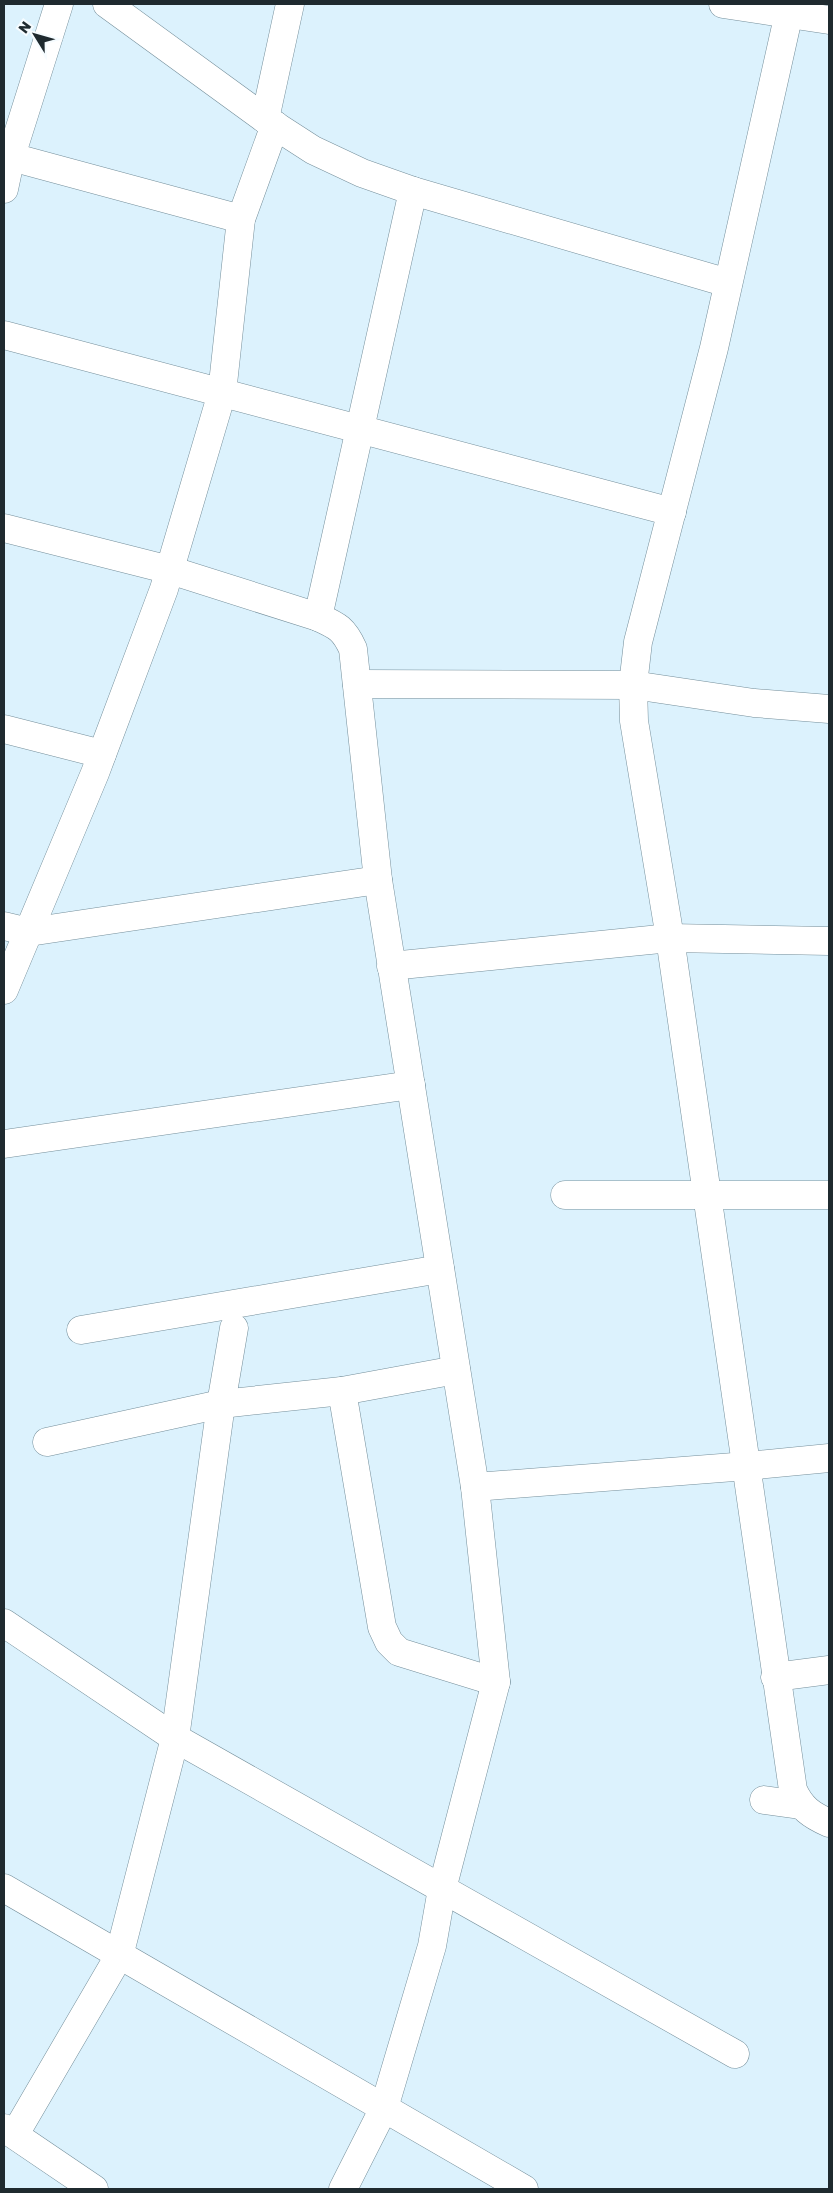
<svg xmlns="http://www.w3.org/2000/svg" width="833" height="2193" font-family="'Golos Text',sans-serif">
<style>
.lines{fill:none;stroke-linecap:round;stroke-linejoin:round}
.street-casing{stroke:#758f9b;stroke-width:29}
.street{stroke:#fff;stroke-width:28}
</style>
<rect width="100%" height="100%" fill="#dcf2fd"/>
<g class="lines">
<g class="street-casing">
<g id="street">
<path d="M107,4L265,119L313,150L362,173L413,191L728,283"/>
<path d="M723,4L829,20"/>
<path d="M791,4L714,348L638,642L633,685L634,721L670,938L793,1790C801,1808 811,1815 829,1823"/>
<path d="M265,119L290,4"/>
<path d="M4,155L241,219"/>
<path d="M4,189L11,156L59,4"/>
<path d="M4,335L672,512"/>
<path d="M4,528L170,570L318,617C338,626 344,629 353,649L378,880L475,1487L496,1682L442,1889L432,1946L384,2108L343,2189"/>
<path d="M318,617L413,191"/>
<path d="M357,684L633,685L754,703L829,709"/>
<path d="M4,729L102,754"/>
<path d="M4,926L29,932L378,880"/>
<path d="M391,966L670,938L829,941"/>
<path d="M4,990L95,773L164,589L222,393L241,219L275,125"/>
<path d="M4,1144L411,1085"/>
<path d="M565,1195H829"/>
<path d="M81,1330L440,1269"/>
<path d="M342,1391L382,1627L389,1642L399,1652L496,1682"/>
<path d="M47,1442L221,1404L342,1391L456,1370"/>
<path d="M475,1487L747,1466L829,1458"/>
<path d="M4,1623L175,1738L735,2054"/>
<path d="M775,1677L829,1670"/>
<path d="M764,1800L800,1805"/>
<path d="M4,1888L524,2189"/>
<path d="M4,2128L94,2189"/>
<path d="M15,2134L119,1956L175,1738L221,1404L234,1328"/>
</g>
</g>
<use href="#street" class="street"/>
</g>
<rect width="833" height="2193" fill="none" stroke="#1f2a2f" stroke-width="10"/>
<g transform="translate(35 35) rotate(307)" stroke="#f6fcff" stroke-width="4" paint-order="stroke">
<path d="M0-4L9 19L0 12L-9 19Z" fill="#1f2a2f"/>
<text y="-8" font-size="14" font-weight="bold" text-anchor="middle" fill="#1f2a2f">N</text>
</g>
</svg>
